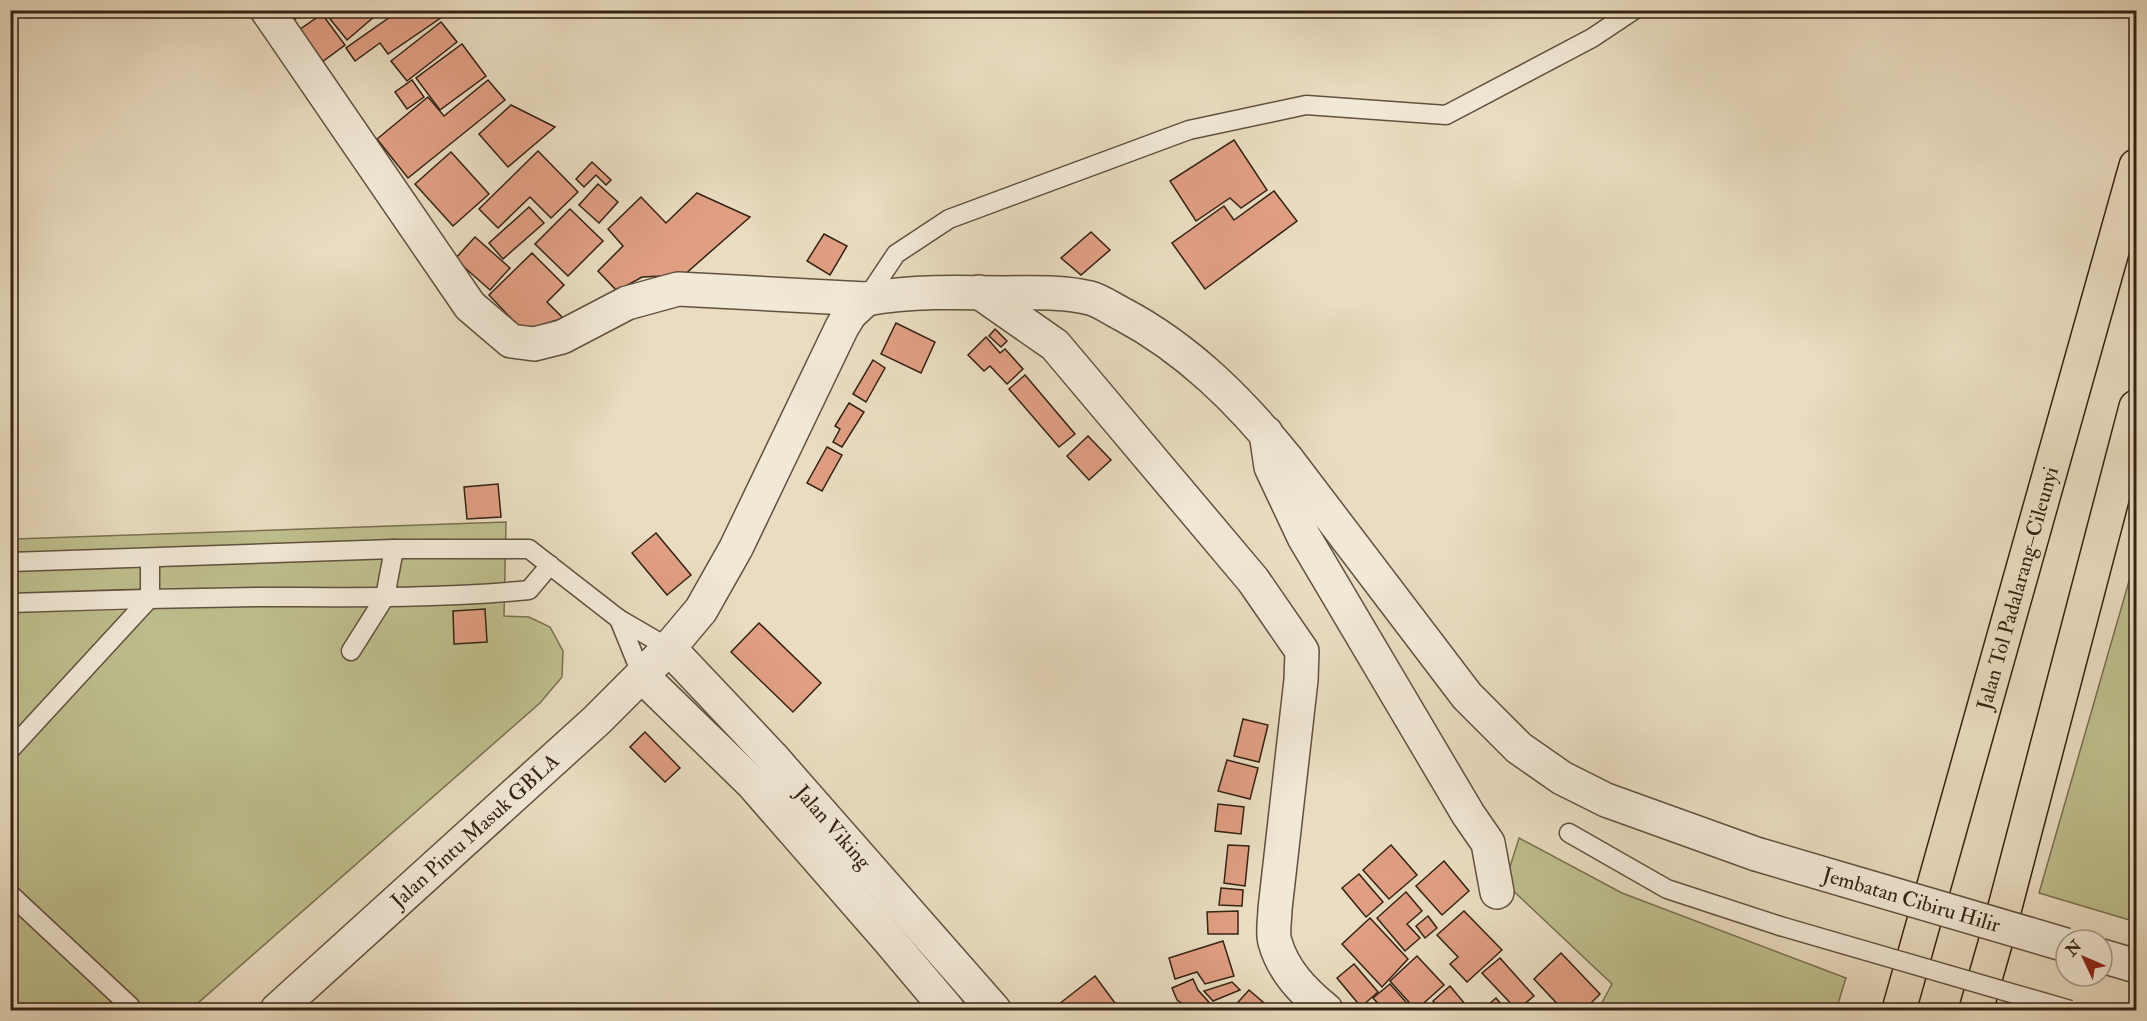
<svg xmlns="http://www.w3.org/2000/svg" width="2147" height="1021" font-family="'IM FELL Double Pica',serif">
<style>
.green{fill:#bebe8d;stroke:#797050;stroke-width:1.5}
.building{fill:#e09e83;stroke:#342313;stroke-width:1.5}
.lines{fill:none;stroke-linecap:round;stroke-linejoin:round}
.service-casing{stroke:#61513e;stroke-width:21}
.minor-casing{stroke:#61513e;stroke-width:36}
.tertiary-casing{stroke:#61513e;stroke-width:36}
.motorway-casing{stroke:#342313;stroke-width:36}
.service{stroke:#f1e8d6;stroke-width:18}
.minor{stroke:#f1e8d6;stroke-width:33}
.tertiary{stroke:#f1e8d6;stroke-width:33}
.motorway{stroke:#e9dcc0;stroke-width:33}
.service-bridge-casing{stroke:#61513e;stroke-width:21;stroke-linecap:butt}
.tertiary-bridge-casing{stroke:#61513e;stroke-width:36;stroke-linecap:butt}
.service-bridge{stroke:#f1e8d6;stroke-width:18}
.tertiary-bridge{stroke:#f1e8d6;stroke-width:33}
.labels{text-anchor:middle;stroke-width:4.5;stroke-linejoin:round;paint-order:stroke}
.street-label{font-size:21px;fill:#342313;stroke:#f1e8d6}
</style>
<rect width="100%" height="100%" fill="#e9dcc0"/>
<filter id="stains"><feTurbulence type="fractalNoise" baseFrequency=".00333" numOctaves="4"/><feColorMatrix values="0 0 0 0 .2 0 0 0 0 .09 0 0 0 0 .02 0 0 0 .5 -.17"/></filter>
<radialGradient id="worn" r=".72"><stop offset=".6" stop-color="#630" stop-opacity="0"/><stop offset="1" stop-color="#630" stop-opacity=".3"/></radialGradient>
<g class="green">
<path d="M10,514L14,539L506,522L504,616L529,617L550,627L563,651L562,677L540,703L190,1010H11Z"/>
<path d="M2136,557V922L2039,893Z"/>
<path d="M1519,838L1622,893L1846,978L1836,1010H1598L1612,984L1505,883Z"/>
</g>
<g class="building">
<path d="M287,10H307L294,20Z"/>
<path d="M330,10H382L347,40L326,14Z"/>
<path d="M400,10H437L442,17L388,54L380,43L355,61L346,48Z"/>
<path d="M322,14L345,45L322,62L299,30Z"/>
<path d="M441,22L457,42L407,81L391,61Z"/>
<path d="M462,44L486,76L440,110L416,78Z"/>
<path d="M412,80L424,97L407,109L395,92Z"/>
<path d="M488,80L505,100L408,178L377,139L428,97L444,116Z"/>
<path d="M511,105L555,127L508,167L479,134Z"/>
<path d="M1234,140L1267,190L1241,208L1230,198L1196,221L1170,181Z"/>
<path d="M538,151L578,192L551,218L530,197L498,228L479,209Z"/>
<path d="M451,152L489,194L453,226L415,184Z"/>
<path d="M592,162L611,180L606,185L596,175L584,187L576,179Z"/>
<path d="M598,184L618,202L599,223L579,205Z"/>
<path d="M1274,191L1297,221L1205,289L1172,243L1224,206L1234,220Z"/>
<path d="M697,193L750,217L684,275L642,277L617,291L598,271L623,246L608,229L641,197L666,223Z"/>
<path d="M529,207L544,223L503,259L489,243Z"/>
<path d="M570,209L603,241L568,276L535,244Z"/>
<path d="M1091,232L1110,250L1081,275L1061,258Z"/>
<path d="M824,234L847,246L830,275L807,261Z"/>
<path d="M475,237L510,268L490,290L455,259Z"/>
<path d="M532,253L564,285L547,302L563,318L523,331L489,295Z"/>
<path d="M896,323L935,342L921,373L881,354Z"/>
<path d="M995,329L1007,341L1001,347L989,336Z"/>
<path d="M986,337L1000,353L1005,349L1023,369L1007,384L990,366L984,371L968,355Z"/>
<path d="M873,360L885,368L866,402L853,394Z"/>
<path d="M1025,375L1075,434L1059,447L1009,389Z"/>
<path d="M849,403L864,412L842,447L833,442L840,429L835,426Z"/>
<path d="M1088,436L1111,460L1089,480L1067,456Z"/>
<path d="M827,447L842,455L822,491L807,483Z"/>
<path d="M498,484L501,517L467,519L464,487Z"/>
<path d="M656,533L691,575L667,595L632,553Z"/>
<path d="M485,609L487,642L454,644L453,611Z"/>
<path d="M759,623L821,683L793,712L731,652Z"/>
<path d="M1243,719L1268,725L1259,762L1234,756Z"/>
<path d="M645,732L680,768L665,782L630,747Z"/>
<path d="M1227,760L1258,768L1250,799L1218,791Z"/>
<path d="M1218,804L1244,807L1241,834L1215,831Z"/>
<path d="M1228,845L1249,846L1245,886L1224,883Z"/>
<path d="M1391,845L1417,875L1389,899L1363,870Z"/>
<path d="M1444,861L1469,891L1442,915L1416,886Z"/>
<path d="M1359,874L1383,902L1366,917L1342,888Z"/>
<path d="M1221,888L1243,890L1242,906L1219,905Z"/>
<path d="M1406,892L1422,911L1407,924L1420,938L1405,951L1377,918Z"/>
<path d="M1238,911V934H1208L1207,912Z"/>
<path d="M1464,911L1502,950L1467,982L1450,964L1458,957L1437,935Z"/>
<path d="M1428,916L1437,928L1425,938L1416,926Z"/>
<path d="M1370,918L1408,959L1382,987L1342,944Z"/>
<path d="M1223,941L1234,976L1205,984L1197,972L1175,979L1169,958Z"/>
<path d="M1561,953L1600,994L1584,1010H1563L1534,979Z"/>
<path d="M1417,956L1444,985L1416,1010L1390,981Z"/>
<path d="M1500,958L1534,996L1517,1010L1482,973Z"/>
<path d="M1354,964L1378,992L1361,1007L1337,978Z"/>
<path d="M1095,976L1115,1003L1105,1010H1064L1059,1004Z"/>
<path d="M1193,979L1198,990L1216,1010H1192L1177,1000L1172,988Z"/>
<path d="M1232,982L1240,990L1213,1001L1204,991Z"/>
<path d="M1390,984L1413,1010H1384L1373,998Z"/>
<path d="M1450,986L1470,1010H1441L1433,1001Z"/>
<path d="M1249,990L1271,1009L1269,1010H1231Z"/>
<path d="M1496,998L1506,1010H1482Z"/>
</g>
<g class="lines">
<g class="service-casing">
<g id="service">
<path d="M866,299L896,254L949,219L1189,130L1306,105L1446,115L1592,38L1634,10"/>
<path d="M10,562L394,549H529L619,619L669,648"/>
<path d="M10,603C92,600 174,598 256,597C346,597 439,599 529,590L550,565"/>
<path d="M619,619L642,676"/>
<path d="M351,651L385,597L394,549"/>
<path d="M10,750L150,598V558"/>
<path d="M1569,833L1667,889L1780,926"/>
<path d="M10,894L130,1006"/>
</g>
</g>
<g class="minor-casing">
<g id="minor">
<path d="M979,292L1055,345L1253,580L1302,651L1301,680L1275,909C1275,919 1272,933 1275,942C1283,971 1304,992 1326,1010"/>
<path d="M1266,433L1271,467L1304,537L1468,814L1488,843L1497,892"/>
</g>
</g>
<g class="tertiary-casing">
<g id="tertiary">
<path d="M267,10L470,306L511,341L534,344L562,337L627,303L678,289L866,299C911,291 958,292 1003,293C1031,293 1062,291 1090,298C1101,301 1112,309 1122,314C1188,349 1240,401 1286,458L1467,696L1519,748L1562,778L1606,800L1756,854"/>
<path id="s1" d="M669,648L771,756L994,1010"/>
<path d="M642,676L752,783L889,940L948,1010"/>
<path d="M2102,956L2136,966"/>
<path id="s2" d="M277,1010L597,720L669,648L701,610L736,548L842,327L850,314L866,299"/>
</g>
</g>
<g class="motorway-casing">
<g id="motorway">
<path id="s3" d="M1899,1010L2136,166"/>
<path d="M1976,1010L1999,930L2136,407"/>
</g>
</g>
<use href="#service" class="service"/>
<use href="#minor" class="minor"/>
<use href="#tertiary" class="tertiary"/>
<use href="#motorway" class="motorway"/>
<g class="service-bridge-casing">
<path id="service-bridge" d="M1780,926L2070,1010"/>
</g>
<g class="tertiary-bridge-casing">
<g id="tertiary-bridge">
<path id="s4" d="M1756,854L2066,945"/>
</g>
</g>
<use href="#service-bridge" class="service-bridge"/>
<use href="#tertiary-bridge" class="tertiary-bridge"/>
</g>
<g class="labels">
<g class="street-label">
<text dy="7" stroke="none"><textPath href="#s3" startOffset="438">Jalan Tol Padalarang–Cileunyi</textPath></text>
<text dy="7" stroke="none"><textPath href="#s1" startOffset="243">Jalan Viking</textPath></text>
<text dy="7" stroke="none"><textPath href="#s2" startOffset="267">Jalan Pintu Masuk GBLA</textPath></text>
<text dy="7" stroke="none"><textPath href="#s4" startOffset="162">Jembatan Cibiru Hilir</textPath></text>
</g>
</g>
<rect width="2147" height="1021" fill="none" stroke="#e9dcc0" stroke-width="36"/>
<rect x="12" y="12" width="2123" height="997" fill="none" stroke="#342313" stroke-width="3"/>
<rect x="18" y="18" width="2111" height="985" fill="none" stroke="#342313" stroke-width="1.5"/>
<g transform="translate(2084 958) rotate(314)"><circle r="28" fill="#f1e8d6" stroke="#a59988" stroke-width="1.5"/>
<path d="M0-4.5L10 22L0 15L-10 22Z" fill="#8f2418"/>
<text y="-9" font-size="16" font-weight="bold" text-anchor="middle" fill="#342313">N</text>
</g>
<rect width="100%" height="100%" filter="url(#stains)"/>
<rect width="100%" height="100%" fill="url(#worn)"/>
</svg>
